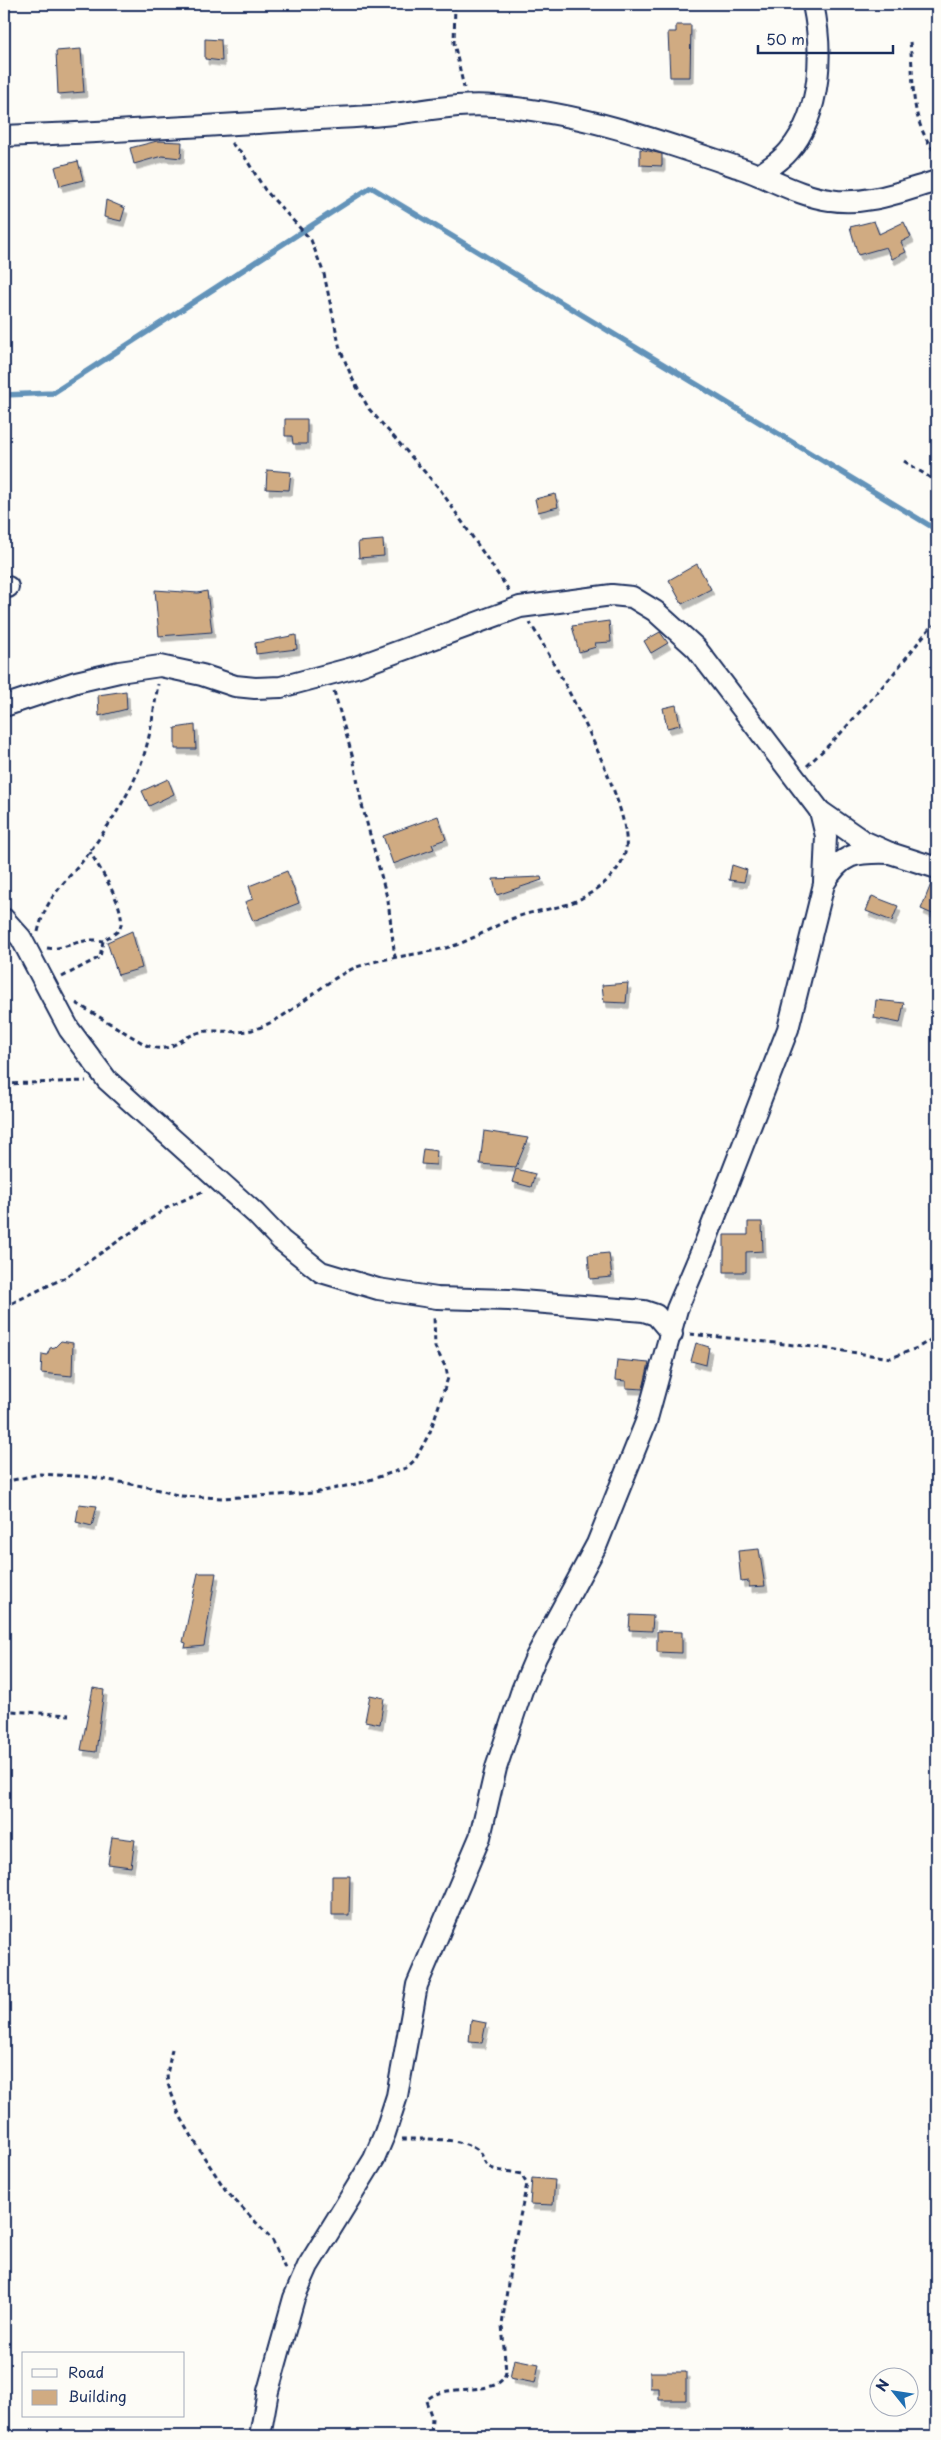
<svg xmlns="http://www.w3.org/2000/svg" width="941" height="2440" font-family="'Playpen Sans',sans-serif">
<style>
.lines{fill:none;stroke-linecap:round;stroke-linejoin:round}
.stream{stroke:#6493b9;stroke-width:5.5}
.building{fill:#d0ab82;stroke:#1b2f5e;filter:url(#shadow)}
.minor-casing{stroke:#1b2f5e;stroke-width:24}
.path{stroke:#1b2f5e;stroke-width:3;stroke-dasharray:5 4;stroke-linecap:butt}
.minor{stroke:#fdfcf7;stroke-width:20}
</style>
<defs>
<filter id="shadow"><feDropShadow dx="3" dy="5.5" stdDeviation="0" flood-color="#0004"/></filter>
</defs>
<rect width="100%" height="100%" fill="#fdfcf7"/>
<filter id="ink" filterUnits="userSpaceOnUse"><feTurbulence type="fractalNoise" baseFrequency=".02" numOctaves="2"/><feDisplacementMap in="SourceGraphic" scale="10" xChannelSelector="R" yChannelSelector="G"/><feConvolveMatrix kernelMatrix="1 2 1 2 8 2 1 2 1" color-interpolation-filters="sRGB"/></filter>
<g filter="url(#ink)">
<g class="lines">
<path class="stream" d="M4,395L53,393L371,187L937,530"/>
</g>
<g class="building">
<path d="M676,25H691L690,77H670L668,32H676Z"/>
<path d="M205,39L221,40L222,61L205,59Z"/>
<path d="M81,49L84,92L58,94L56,51Z"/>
<path d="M157,141L182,142L181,158L162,156L134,164L130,148Z"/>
<path d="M640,149L662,154V166L640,165Z"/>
<path d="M78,161L83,180L60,186L55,167Z"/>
<path d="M106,200L125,208L121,221L104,217Z"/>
<path d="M874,221L879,234L904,222L911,237L901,242L906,252L892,259L886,247L858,255L850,227Z"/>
<path d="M285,419H307V444H293L292,436H285Z"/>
<path d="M267,470L291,472L289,490L266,489Z"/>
<path d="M555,494L558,507L538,512L535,499Z"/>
<path d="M383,540L384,556L359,558L358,542Z"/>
<path d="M697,564L711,589L682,604L669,580Z"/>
<path d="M155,590L198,593L207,591L212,632L159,636Z"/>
<path d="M609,621L611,642L595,643L596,647L579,652L572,626Z"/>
<path d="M660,632L668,643L651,653L644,641Z"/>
<path d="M296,635L297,649L256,654L255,643Z"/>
<path d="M126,691L127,709L99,716L98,695Z"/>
<path d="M676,705L680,725L667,728L663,708Z"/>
<path d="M195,725L196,749H175V728Z"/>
<path d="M168,779L174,794L149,806L142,791Z"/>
<path d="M438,816L446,839L432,844L434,849L393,864L383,836Z"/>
<path d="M732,865L747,870L744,882L729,880Z"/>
<path d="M287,871L299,903L253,921L245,902L253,899L249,886Z"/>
<path d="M541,877L542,880L497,895L493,879Z"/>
<path d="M933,879L937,880V916L921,909Z"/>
<path d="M872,896L898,906L892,921L866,911Z"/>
<path d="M132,931L142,968L118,975L107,942Z"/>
<path d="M628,983L626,1003L604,1002L602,985Z"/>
<path d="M876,1000L904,1003L900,1023L874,1018Z"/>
<path d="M484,1131L528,1138L516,1167L480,1164Z"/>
<path d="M423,1149L437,1151L436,1165L421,1164Z"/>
<path d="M516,1169L535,1174L531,1187L512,1182Z"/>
<path d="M748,1222H762L763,1251L746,1252V1272H724V1235H748Z"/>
<path d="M609,1253L612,1277L590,1279L588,1255Z"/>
<path d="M61,1341L73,1343L72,1376L41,1373L42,1354L47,1355L50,1348L55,1347Z"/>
<path d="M696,1343L709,1347L706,1365L691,1361Z"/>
<path d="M617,1360L649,1363L643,1389L626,1388V1381L615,1380Z"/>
<path d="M79,1504L97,1506L92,1526L76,1522Z"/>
<path d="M759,1549L765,1586L749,1587V1581L741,1582L738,1551Z"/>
<path d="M198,1573H216L204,1646L185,1648L186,1643L183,1642Z"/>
<path d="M630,1615L653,1616L652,1631L629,1630Z"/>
<path d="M657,1631L682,1632V1653L657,1652Z"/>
<path d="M93,1688L104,1690L96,1752L81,1750Z"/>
<path d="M370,1695L384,1698L380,1724L365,1721Z"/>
<path d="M112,1837L135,1840L131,1867L108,1864Z"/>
<path d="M332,1876H350L349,1915H332Z"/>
<path d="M471,2020L486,2023L482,2043L469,2042Z"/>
<path d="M532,2178L555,2180L553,2205L530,2204Z"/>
<path d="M514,2359L539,2364L535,2383L510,2378Z"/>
<path d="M650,2372H686V2400H659V2388H650Z"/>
</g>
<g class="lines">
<g class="minor-casing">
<g id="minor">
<path d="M4,136C126,132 249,123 371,116C413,114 454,102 495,106C579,112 661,141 740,168C770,178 799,196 830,200C867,206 902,191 937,181"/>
<path d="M759,175C769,168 781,161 789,151C822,112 823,51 813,4"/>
<path d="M4,587H8"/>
<path d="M4,706L76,682L119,672L160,666L202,675L235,686L255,688L281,687L356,667L520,607L612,595L632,597L655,611L696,648L820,811L863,841L890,853L937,868"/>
<path d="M820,811L826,836L824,882"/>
<path d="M4,919L21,938L69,1029L107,1080L255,1213L281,1240L321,1272L378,1289L437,1298L509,1300L644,1311L656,1315L672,1334"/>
<path d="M260,2436L268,2391L294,2298L308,2266L374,2159L385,2133L397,2096L417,1985L480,1837L496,1768L522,1690L536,1657L597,1544L646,1422L677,1309L705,1243L788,1029L824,884C841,853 856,852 890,853"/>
</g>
</g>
<g class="path">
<path d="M455,4L454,43L464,88"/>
<path d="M910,42C915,86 908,118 937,155"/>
<path d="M231,143L243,154L265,190L311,240L324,274L340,349L353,380L369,409L439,488L510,592"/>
<path d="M904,461L937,482"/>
<path d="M334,691L354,762L362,805L388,901L395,958"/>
<path d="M807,766L839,735L890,678L929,629L937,623"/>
<path d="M38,932C47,892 69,881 91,850C111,822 132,791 143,758C151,734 154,709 158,684"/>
<path d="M47,948C64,951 82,936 103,941"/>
<path d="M62,977L100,957L103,941C108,936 115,935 119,930C130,912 99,868 90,852"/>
<path d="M76,1003L146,1045C172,1056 178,1037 201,1032C217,1029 236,1034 252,1030C293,1018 319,982 357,967C385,957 417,955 446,948C470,942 491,927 514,918C532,911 550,910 568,904C591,896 618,877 625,853C638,814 554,660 530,623"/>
<path d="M4,1084L86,1081"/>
<path d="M4,1307L66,1277L168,1207L204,1191"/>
<path d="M690,1334L823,1348L891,1358L917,1348L937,1336"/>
<path d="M4,1482L40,1474L91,1477L148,1487L181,1496L223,1498L314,1493L360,1483L406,1468L415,1460L430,1432L448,1378L446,1368L435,1347L434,1316"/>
<path d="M4,1551V1599"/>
<path d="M4,1708L12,1711L69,1715"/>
<path d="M172,2049L167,2075L168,2084L179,2114L202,2154L227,2192L272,2239L286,2271"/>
<path d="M402,2139C421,2139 461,2137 478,2150C484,2155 483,2164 491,2168C500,2172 512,2171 521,2174L527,2184L513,2249L502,2325L506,2372C500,2400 443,2380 426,2401L432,2418L431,2436"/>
</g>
<use href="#minor" class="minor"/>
</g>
</g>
<rect width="941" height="2440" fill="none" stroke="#fdfcf7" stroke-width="20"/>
<rect x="10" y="10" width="921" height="2420" fill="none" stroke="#1b2f5e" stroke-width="2" filter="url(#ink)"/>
<rect x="22" y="2352" width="162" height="65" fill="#fdfcf7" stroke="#a3aaba"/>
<rect x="32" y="2369" width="25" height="8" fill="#fdfcf7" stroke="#a3aaba"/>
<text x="68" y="2378" font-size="15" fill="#1b2f5e">Road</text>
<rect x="32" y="2390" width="25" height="15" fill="#d0ab82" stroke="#a3aaba"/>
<text x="68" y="2402" font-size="15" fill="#1b2f5e">Building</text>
<g transform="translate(894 2392) rotate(300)"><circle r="24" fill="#fdfcf7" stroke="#a3aaba"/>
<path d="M0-4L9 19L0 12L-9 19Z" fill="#1f6fb2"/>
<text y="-8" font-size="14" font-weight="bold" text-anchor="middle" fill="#1b2f5e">N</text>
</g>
<path d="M758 45v8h135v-8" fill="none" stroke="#1b2f5e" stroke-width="2.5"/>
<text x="766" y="45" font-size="15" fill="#1b2f5e" stroke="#fdfcf7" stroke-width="4" paint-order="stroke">50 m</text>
</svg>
